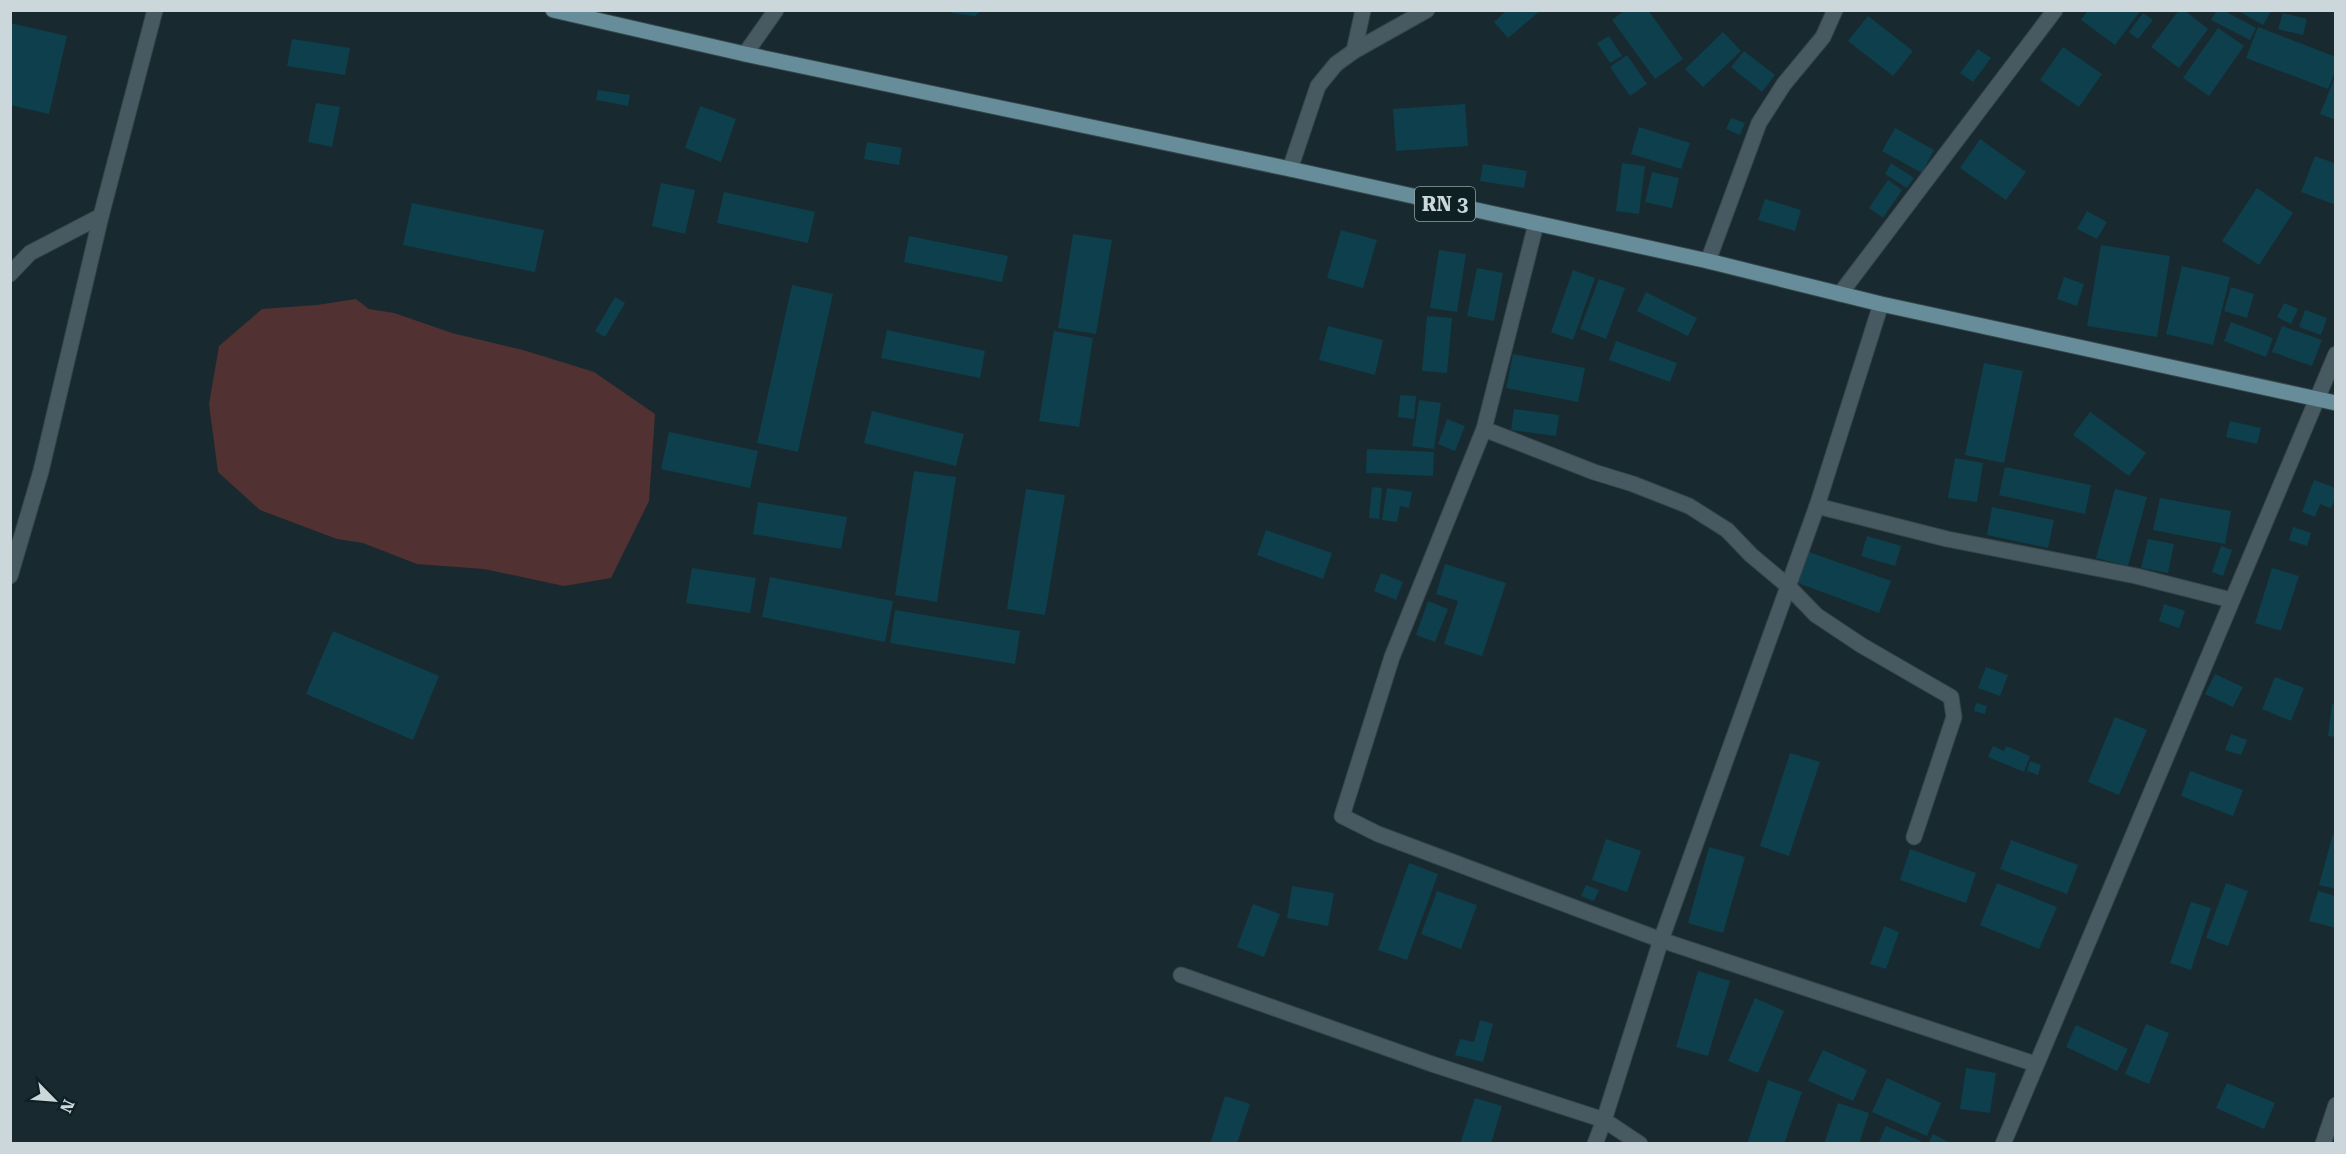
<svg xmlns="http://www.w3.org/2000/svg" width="2346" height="1154" font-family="'Roboto Serif',serif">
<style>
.green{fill:#523132}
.building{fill:#0e3f4c}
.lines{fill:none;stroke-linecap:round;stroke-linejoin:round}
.minor-casing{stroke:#35464b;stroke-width:17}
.major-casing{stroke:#35464b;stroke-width:17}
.minor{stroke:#485a61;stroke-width:15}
.major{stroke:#678d9a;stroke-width:15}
.labels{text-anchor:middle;stroke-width:4.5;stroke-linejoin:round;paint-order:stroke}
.shield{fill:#0f2025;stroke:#93a0a4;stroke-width:1.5}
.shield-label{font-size:20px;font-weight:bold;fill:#ccd7db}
</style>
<rect width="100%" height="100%" fill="#182a2f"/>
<path class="green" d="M356,299L369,309L394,313L452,333L523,350L594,372L655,414L649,501L611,578L564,586L484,569L417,564L363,543L337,539L260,510L218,472L209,404L219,346L262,309L317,305Z"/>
<g class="building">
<path d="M950,10H982L975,16L952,13Z"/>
<path d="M1507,10H1541L1508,38L1494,22Z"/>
<path d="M1625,10H1648L1683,59L1655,79L1612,20Z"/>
<path d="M2088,10H2141L2115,45L2081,20Z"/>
<path d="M2179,10H2184L2208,29L2179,68L2151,47Z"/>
<path d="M2217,10H2223L2256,28L2250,40L2211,20Z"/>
<path d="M2237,10H2272L2263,25Z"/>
<path d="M2143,13L2153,20L2138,39L2129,32Z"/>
<path d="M2283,13L2307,19L2303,35L2278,29Z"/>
<path d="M1868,16L1913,51L1893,76L1848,41Z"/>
<path d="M10,23L67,36L49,114L10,105Z"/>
<path d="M2258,27L2336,57V69L2328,89L2246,58Z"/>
<path d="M2218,28L2244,46L2209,96L2183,78Z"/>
<path d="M1723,32L1741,51L1703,87L1685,69Z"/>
<path d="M1609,36L1622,56L1610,63L1597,43Z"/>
<path d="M292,39L350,48L345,75L287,66Z"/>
<path d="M2063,47L2102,74L2079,107L2040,80Z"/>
<path d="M1978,49L1991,58L1973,82L1960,73Z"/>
<path d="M1744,51L1775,75L1762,92L1731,67Z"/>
<path d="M1627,55L1647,84L1630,96L1610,67Z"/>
<path d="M2335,77H2336V120L2320,114Z"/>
<path d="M598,90L630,95L628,106L596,100Z"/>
<path d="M316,103L340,107L332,147L308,142Z"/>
<path d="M1465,104L1468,146L1396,151L1393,109Z"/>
<path d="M700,106L736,119L721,162L685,148Z"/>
<path d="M1731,118L1745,123L1740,135L1726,129Z"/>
<path d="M1639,127L1690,143L1681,169L1631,154Z"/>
<path d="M1895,128L1934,150L1922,173L1882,151Z"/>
<path d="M1980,139L2026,172L2006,200L1960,168Z"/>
<path d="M867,142L902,148L899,165L864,159Z"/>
<path d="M2315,156L2336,164V205L2301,192Z"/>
<path d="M1622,163L1645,166L1639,214L1616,211Z"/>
<path d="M1891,163L1914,178L1907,188L1885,174Z"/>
<path d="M1483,164L1527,171L1524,188L1480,181Z"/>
<path d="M1652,172L1679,178L1672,208L1645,202Z"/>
<path d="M1888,180L1902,190L1883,218L1869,208Z"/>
<path d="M661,183L695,190L685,234L652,226Z"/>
<path d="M2257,188L2293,213L2259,265L2222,241Z"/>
<path d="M724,192L815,212L808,243L717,223Z"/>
<path d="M1765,199L1801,210L1795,231L1758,220Z"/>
<path d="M412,203L544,230L535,272L403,245Z"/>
<path d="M2087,211L2107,222L2097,239L2077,229Z"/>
<path d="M1341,230L1377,240L1363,288L1327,278Z"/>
<path d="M1073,234L1112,240L1096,334L1058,328Z"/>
<path d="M909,236L1008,256L1002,282L904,262Z"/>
<path d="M2101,245L2170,256L2157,337L2087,326Z"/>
<path d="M1439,250L1466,254L1457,312L1430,308Z"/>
<path d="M2182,266L2230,277L2213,345L2166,334Z"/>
<path d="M1477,268L1503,273L1494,321L1467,316Z"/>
<path d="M1573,270L1595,278L1573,340L1551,332Z"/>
<path d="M2064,277L2084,284L2077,306L2057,299Z"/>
<path d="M1599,279L1625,288L1606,339L1580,329Z"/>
<path d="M792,285L833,294L798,452L757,443Z"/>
<path d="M2231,287L2254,294L2247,318L2224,311Z"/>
<path d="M1646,292L1697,318L1688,336L1637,311Z"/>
<path d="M615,297L625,303L605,337L595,331Z"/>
<path d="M2284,303L2298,309L2291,324L2277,317Z"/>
<path d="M2305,310L2327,318L2321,335L2299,327Z"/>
<path d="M1427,316L1452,318L1447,373L1422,371Z"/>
<path d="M2231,322L2273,338L2266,357L2224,341Z"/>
<path d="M1328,326L1383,340L1375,375L1319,360Z"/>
<path d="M2282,326L2322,340L2312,366L2272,352Z"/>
<path d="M887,330L985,351L980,378L881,358Z"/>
<path d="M1054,331L1093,338L1079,427L1039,421Z"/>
<path d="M1616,341L1677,363L1670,382L1609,360Z"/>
<path d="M1513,354L1585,368L1578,402L1506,388Z"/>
<path d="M1984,363L2023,371L2004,463L1965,455Z"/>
<path d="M1400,395L1416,396L1414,419L1398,417Z"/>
<path d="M1419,400L1441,403L1434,449L1412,446Z"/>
<path d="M1514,409L1559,415L1556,436L1511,430Z"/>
<path d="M872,411L964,434L956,466L864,443Z"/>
<path d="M2090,412L2146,453L2129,476L2073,435Z"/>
<path d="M1447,419L1465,426L1455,451L1438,444Z"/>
<path d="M2230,421L2261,428L2257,444L2226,437Z"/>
<path d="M669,432L758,451L750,488L661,469Z"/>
<path d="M1367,449L1434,452L1433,476L1366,473Z"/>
<path d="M1955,458L1983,463L1977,502L1948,498Z"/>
<path d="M2005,467L2091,485L2085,514L1999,495Z"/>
<path d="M914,471L956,477L937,602L895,595Z"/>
<path d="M2314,480L2336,488V497L2331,508L2320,504L2315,517L2302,512Z"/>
<path d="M1372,487L1382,488L1379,519L1369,518Z"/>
<path d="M1387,488L1412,492L1409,508L1400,506L1397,522L1382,520Z"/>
<path d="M1026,489L1065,495L1045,615L1007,609Z"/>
<path d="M2115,489L2147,497L2128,566L2096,558Z"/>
<path d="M2160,498L2231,511L2225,544L2153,530Z"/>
<path d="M758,502L847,517L841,549L753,534Z"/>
<path d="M1992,507L2054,520L2048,548L1987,535Z"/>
<path d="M2293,527L2311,533L2307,546L2289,540Z"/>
<path d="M1266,530L1332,553L1323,579L1257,555Z"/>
<path d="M1867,536L1901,546L1895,566L1861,556Z"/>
<path d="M2148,539L2174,544L2168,573L2141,568Z"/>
<path d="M2221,546L2232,550L2223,576L2212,572Z"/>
<path d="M1809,552L1891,581L1879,613L1798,583Z"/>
<path d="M1445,564L1506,583L1482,656L1444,644L1458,601L1436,594Z"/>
<path d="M692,568L756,578L750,613L686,603Z"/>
<path d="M2272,568L2299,576L2281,631L2255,623Z"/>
<path d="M1381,573L1403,582L1396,600L1374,591Z"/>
<path d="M770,577L893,601L885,642L762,617Z"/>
<path d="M1428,601L1448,609L1435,642L1416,635Z"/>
<path d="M2164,604L2185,611L2179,628L2159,621Z"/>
<path d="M895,610L1020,631L1015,664L890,643Z"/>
<path d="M333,631L439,676L413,740L306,694Z"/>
<path d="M1986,667L2008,675L2000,696L1978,688Z"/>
<path d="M2215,674L2243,687L2233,707L2205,694Z"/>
<path d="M2275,677L2304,688L2291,721L2262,709Z"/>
<path d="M1976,703L1987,706L1985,714L1974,711Z"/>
<path d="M2332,704H2336V737L2328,736Z"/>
<path d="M2115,717L2147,730L2119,795L2088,782Z"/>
<path d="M2231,734L2247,740L2241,755L2225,750Z"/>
<path d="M1993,746L2004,751L2006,746L2030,756L2024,772L1988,757Z"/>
<path d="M1790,753L1820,762L1789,856L1760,846Z"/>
<path d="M2030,761L2041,765L2038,775L2027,771Z"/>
<path d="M2190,771L2243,790L2233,816L2181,796Z"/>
<path d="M2333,834L2336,835V889L2319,885Z"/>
<path d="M1606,839L1641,851L1627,892L1592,880Z"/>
<path d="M2011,840L2078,865L2067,894L2000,869Z"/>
<path d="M1709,847L1745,857L1723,933L1688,923Z"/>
<path d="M1910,849L1976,873L1966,903L1900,880Z"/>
<path d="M1409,863L1438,874L1407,960L1378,950Z"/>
<path d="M1997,883L2057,907L2039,949L1980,925Z"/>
<path d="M2226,883L2248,891L2228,946L2206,938Z"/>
<path d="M1586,885L1599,890L1594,901L1581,896Z"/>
<path d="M1292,886L1334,893L1328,926L1287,918Z"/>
<path d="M1437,891L1477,905L1461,949L1421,934Z"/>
<path d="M2318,891L2336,896V928L2309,921Z"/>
<path d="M2191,902L2211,908L2191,970L2170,963Z"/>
<path d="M1253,904L1280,914L1264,957L1237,947Z"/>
<path d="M1884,926L1899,932L1886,969L1870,964Z"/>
<path d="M1698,971L1730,981L1708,1056L1676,1047Z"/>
<path d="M1755,998L1784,1011L1758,1073L1728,1061Z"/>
<path d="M1480,1020L1493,1024L1483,1062L1455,1055L1460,1039L1474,1042Z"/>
<path d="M2146,1024L2169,1033L2149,1084L2125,1074Z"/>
<path d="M2076,1025L2128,1049L2117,1071L2066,1047Z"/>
<path d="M1823,1050L1867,1070L1853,1101L1808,1081Z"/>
<path d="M1966,1068L1996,1073L1990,1113L1960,1109Z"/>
<path d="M1887,1078L1941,1103L1927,1136L1872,1112Z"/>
<path d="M1768,1080L1802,1092L1784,1144H1747Z"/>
<path d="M2227,1083L2275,1103L2264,1129L2216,1108Z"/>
<path d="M1225,1096L1250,1104L1237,1144H1210Z"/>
<path d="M1475,1098L1502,1106L1491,1144H1460Z"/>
<path d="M1838,1103L1869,1113L1859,1144H1824Z"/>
<path d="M1886,1126L1921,1141L1920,1144H1878Z"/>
<path d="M1933,1134L1952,1144H1928Z"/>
</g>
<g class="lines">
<g class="minor-casing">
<g id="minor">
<path d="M1354,51L1363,10"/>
<path d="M745,54L776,10"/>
<path d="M1290,169L1318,86L1336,64L1354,51L1427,10"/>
<path d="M1536,224L1484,429L1392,657L1342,816L1378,834L1661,940L2035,1064"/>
<path d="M1708,261L1759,123L1784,84L1823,37L1835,10"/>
<path d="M10,274L30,253L101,216"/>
<path d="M1840,294L2055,10"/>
<path d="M1484,429L1594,472L1633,484L1689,506L1727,530L1751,555L1788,586L1816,615L1861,645L1951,697L1954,717L1914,837"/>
<path d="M1817,506L1947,539L2136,576L2231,600"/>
<path d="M10,576L41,471L101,216L155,10"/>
<path d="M1181,975L1432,1064L1604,1120L1661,940L1817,506L1881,304"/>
<path d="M1595,1144L1604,1120L1640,1144"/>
<path d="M2003,1144L2336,354"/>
<path d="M2323,1144L2336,1105"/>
</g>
</g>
<g class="major-casing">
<path id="major" d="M553,10L745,54L1290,169L1708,261L1881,304L2336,403"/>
</g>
<use href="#minor" class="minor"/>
<use href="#major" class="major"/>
</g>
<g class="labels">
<rect class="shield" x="1415" y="187" width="60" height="34" rx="4.5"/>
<g class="shield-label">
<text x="1445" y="211">RN 3</text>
</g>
</g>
<rect width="2346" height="1154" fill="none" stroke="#ccd7db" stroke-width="24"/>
<g transform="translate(54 1100) rotate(115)" stroke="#0f2025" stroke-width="4.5" paint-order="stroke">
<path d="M0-4.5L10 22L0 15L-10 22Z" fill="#ccd7db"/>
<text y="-9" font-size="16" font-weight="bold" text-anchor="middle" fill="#ccd7db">N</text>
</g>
</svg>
